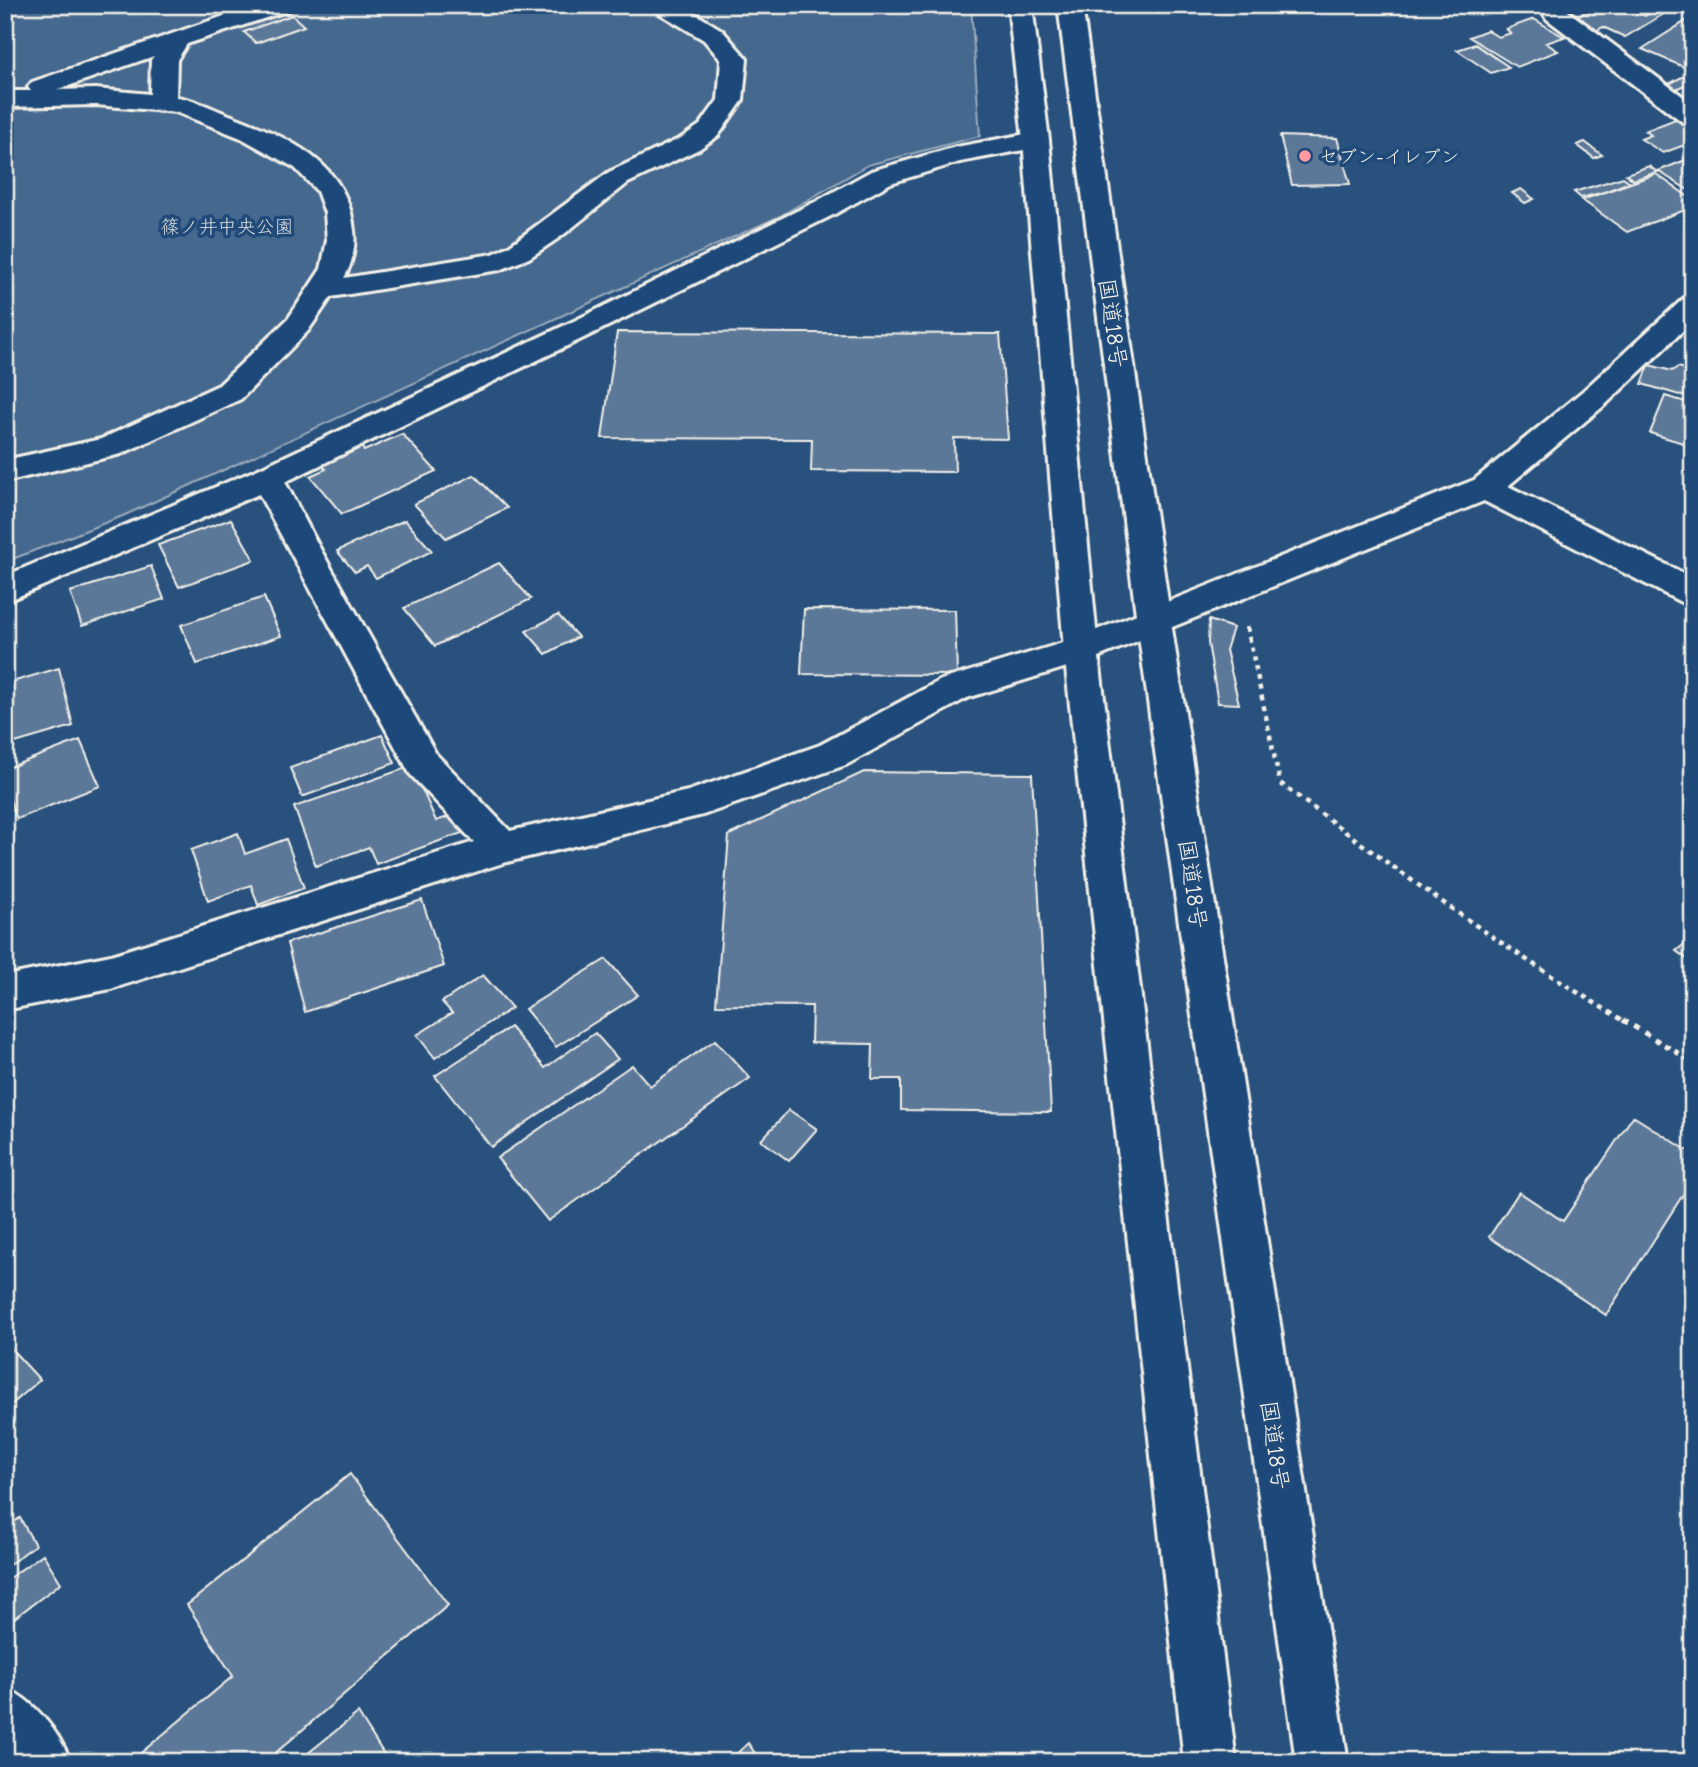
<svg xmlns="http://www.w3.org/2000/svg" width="1698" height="1767" font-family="'Comic Neue','Klee One',sans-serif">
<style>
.green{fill:#45688e;stroke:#9cacbb;stroke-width:2}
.building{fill:#5b7899;stroke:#f4f1e8;stroke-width:2}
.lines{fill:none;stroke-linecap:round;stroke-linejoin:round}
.pedestrian-casing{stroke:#f4f1e8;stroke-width:6}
.minor-casing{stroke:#f4f1e8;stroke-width:6}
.trunk-casing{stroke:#f4f1e8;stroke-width:6}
.path-far1{stroke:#f4f1e8;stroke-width:4.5;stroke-dasharray:5 5;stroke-linecap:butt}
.path{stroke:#f4f1e8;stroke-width:5;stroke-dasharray:6 6;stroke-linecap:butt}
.pedestrian{fill:#1f4a7a;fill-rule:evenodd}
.minor{fill:#1f4a7a;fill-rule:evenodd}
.trunk{fill:#1f4a7a;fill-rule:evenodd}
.poi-dot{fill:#ff9aa2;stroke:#1f4a7a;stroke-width:2.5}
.labels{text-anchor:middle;stroke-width:7;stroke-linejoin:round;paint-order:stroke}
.far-poi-label{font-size:19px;fill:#f4f1e8;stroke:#1f4a7a;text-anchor:start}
.far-park-label{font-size:19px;fill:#dadcda;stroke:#1f4a7a}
.street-label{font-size:23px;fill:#f4f1e8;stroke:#1f4a7a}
</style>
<rect width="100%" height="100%" fill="#28517e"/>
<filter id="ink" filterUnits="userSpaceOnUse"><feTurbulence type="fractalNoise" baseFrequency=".0143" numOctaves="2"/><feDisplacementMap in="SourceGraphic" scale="14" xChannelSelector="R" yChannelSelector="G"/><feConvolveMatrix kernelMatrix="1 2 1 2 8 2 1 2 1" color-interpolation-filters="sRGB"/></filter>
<g filter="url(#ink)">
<path class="green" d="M5,5H971L980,136L868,165L780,216L125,515L5,562Z"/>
<g class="building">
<path d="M1525,5H1564L1568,7L1548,17Z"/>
<path d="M1597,5L1616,12L1624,7L1645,16L1652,12L1636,5H1648L1665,13L1625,37L1603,27L1593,33L1569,22Z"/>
<path d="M292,15L304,26L256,43L244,32Z"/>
<path d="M1534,19L1564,37L1546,43L1558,51L1517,67L1469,37L1487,30L1498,37L1511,33L1506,29Z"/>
<path d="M1686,21L1693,24V66L1688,69L1642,49Z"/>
<path d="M1475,44L1509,67L1491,73L1457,50Z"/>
<path d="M1684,76L1693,81L1674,90L1665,86Z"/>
<path d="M1678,118L1693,127V142L1663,153L1641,139L1651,135L1645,131Z"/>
<path d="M1280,136L1337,138L1350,184L1292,185Z"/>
<path d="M1585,142L1602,155L1594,158L1577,145Z"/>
<path d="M1693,157V193L1658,171Z"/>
<path d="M1649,166L1657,172L1633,180L1626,174Z"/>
<path d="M1656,174L1693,200V207L1627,232L1582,200Z"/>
<path d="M1623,177L1630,182L1604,192L1581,198L1574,192Z"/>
<path d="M1521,189L1534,199L1525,203L1512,193Z"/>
<path d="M617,332L1000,334L1008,439L954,438L955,472L811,471L812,439L602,438Z"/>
<path d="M1649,365L1672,371L1678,367L1693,371V399L1642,384Z"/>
<path d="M1665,396L1693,404V446L1650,433Z"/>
<path d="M402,434L436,471L342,514L310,476L326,469L322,465L362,447L364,451Z"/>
<path d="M474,475L507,508L446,538L414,504Z"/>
<path d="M231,519L254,560L179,587L158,545Z"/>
<path d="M405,520L432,551L376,578L367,566L355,572L337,551Z"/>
<path d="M499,563L531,599L435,646L404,608Z"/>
<path d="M151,566L164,599L82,626L70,592Z"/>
<path d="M264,597L281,636L197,664L181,625Z"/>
<path d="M804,609L955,610L957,675L801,674Z"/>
<path d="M558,615L578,637L546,654L526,631Z"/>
<path d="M1209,620L1233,628L1226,650L1239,704L1218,703L1208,643Z"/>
<path d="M59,668L73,726L5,746V684Z"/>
<path d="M382,735L395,763L302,797L290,768Z"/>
<path d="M80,740L100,786L17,819L5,787V769Z"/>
<path d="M412,766L436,821L454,815L462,833L376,864L369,847L316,866L294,807Z"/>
<path d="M864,772L1032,774L1051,1112L901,1110V1079H872L873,1044L811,1043L812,1006L716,1005L729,835Z"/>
<path d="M238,833L245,854L286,839L304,888L258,905L251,885L208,901L191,850Z"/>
<path d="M422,900L444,966L305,1012L287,943Z"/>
<path d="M1693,937V963L1676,951Z"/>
<path d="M606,959L638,995L556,1047L525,1009Z"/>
<path d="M483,975L512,1008L435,1058L417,1035L452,1013L442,1002Z"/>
<path d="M510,1027L545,1068L595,1033L618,1059L491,1147L435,1076Z"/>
<path d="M715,1040L750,1078L548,1221L497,1158L632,1065L650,1086Z"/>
<path d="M789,1110L817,1129L789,1161L761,1140Z"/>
<path d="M1633,1116L1693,1154V1179L1606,1315L1489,1237L1519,1192L1563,1221Z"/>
<path d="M5,1342L40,1380L5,1410Z"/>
<path d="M350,1474L448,1605L265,1762H130L233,1676L187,1605Z"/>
<path d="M20,1518L35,1545L5,1568V1528Z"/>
<path d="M43,1554L61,1583L5,1625V1581Z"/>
<path d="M358,1713L389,1762H297Z"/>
<path d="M748,1743L761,1762H728Z"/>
</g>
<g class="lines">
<g class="pedestrian-casing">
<path id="pedestrian" d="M256,5H293L290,10L187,44L177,60L176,97C194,99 211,108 227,114C285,136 349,162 354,231C356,246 352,265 344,278L493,254L509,246L609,172L681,138L700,125L718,100L721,60L704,40L654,10L651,5H681L722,30L747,59L743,100L718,136L699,149L628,183L563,235L529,258L500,270L331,297L308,331L241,399L121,454L5,482V460L101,439L219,385L288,319L321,269L327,240L325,213L317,191L295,168L241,138L176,112L96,105L5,107V91H31L28,87L32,82ZM154,56L151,60L150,94L96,89L57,90Z"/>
</g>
<g class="minor-casing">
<g id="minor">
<path d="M1556,7L1565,9L1693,104V125L1684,123L1547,19L1544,14L1547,9Z"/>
<path d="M1036,132L1045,134L1049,140L1045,146L960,162L891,183L835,214L596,332L285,482L318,545L436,754L510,831L688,791L820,745L941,680L1069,641L1474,480L1584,390L1683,299L1693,296V321L1606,404L1508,486L1693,578V605L1681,602L1484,501L1093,659L967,698L846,765L703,815L503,863L111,989L5,1010V976L111,955L474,842L410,774L259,494L5,602V576L256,470L576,320L815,202L871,171L956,147Z"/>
<path d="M5,1688C35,1700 59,1733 71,1762H11L5,1755Z"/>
</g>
</g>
<g class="trunk-casing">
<g id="trunk">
<path d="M1008,5H1032L1049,140L1098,650L1236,1762H1184L1064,650L1023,140Z"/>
<path d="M1058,5H1082L1171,622L1348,1762H1296L1137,622Z"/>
</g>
</g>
<path class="path-far1" d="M1247,627L1280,783C1393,868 1505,950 1626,1022"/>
<path class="path" d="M1623,1020L1693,1062"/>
<use href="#pedestrian" class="pedestrian"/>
<use href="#minor" class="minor"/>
<use href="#trunk" class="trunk"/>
</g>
</g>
<circle class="poi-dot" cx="1305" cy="156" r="7"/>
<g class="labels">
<g class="far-poi-label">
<text x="1319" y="163">セブン-イレブン</text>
</g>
<g class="far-park-label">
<text x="227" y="233">篠ノ井中央公園</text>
</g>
<g class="street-label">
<text transform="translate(1113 323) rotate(82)" y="8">国道18号</text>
<text transform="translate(1193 884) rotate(82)" y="8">国道18号</text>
<text transform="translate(1275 1445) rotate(82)" y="8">国道18号</text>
</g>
</g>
<rect width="1698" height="1767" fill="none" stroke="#1f4a7a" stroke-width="28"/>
<rect x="14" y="14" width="1670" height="1739" fill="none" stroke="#f4f1e8" stroke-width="2.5" filter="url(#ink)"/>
</svg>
